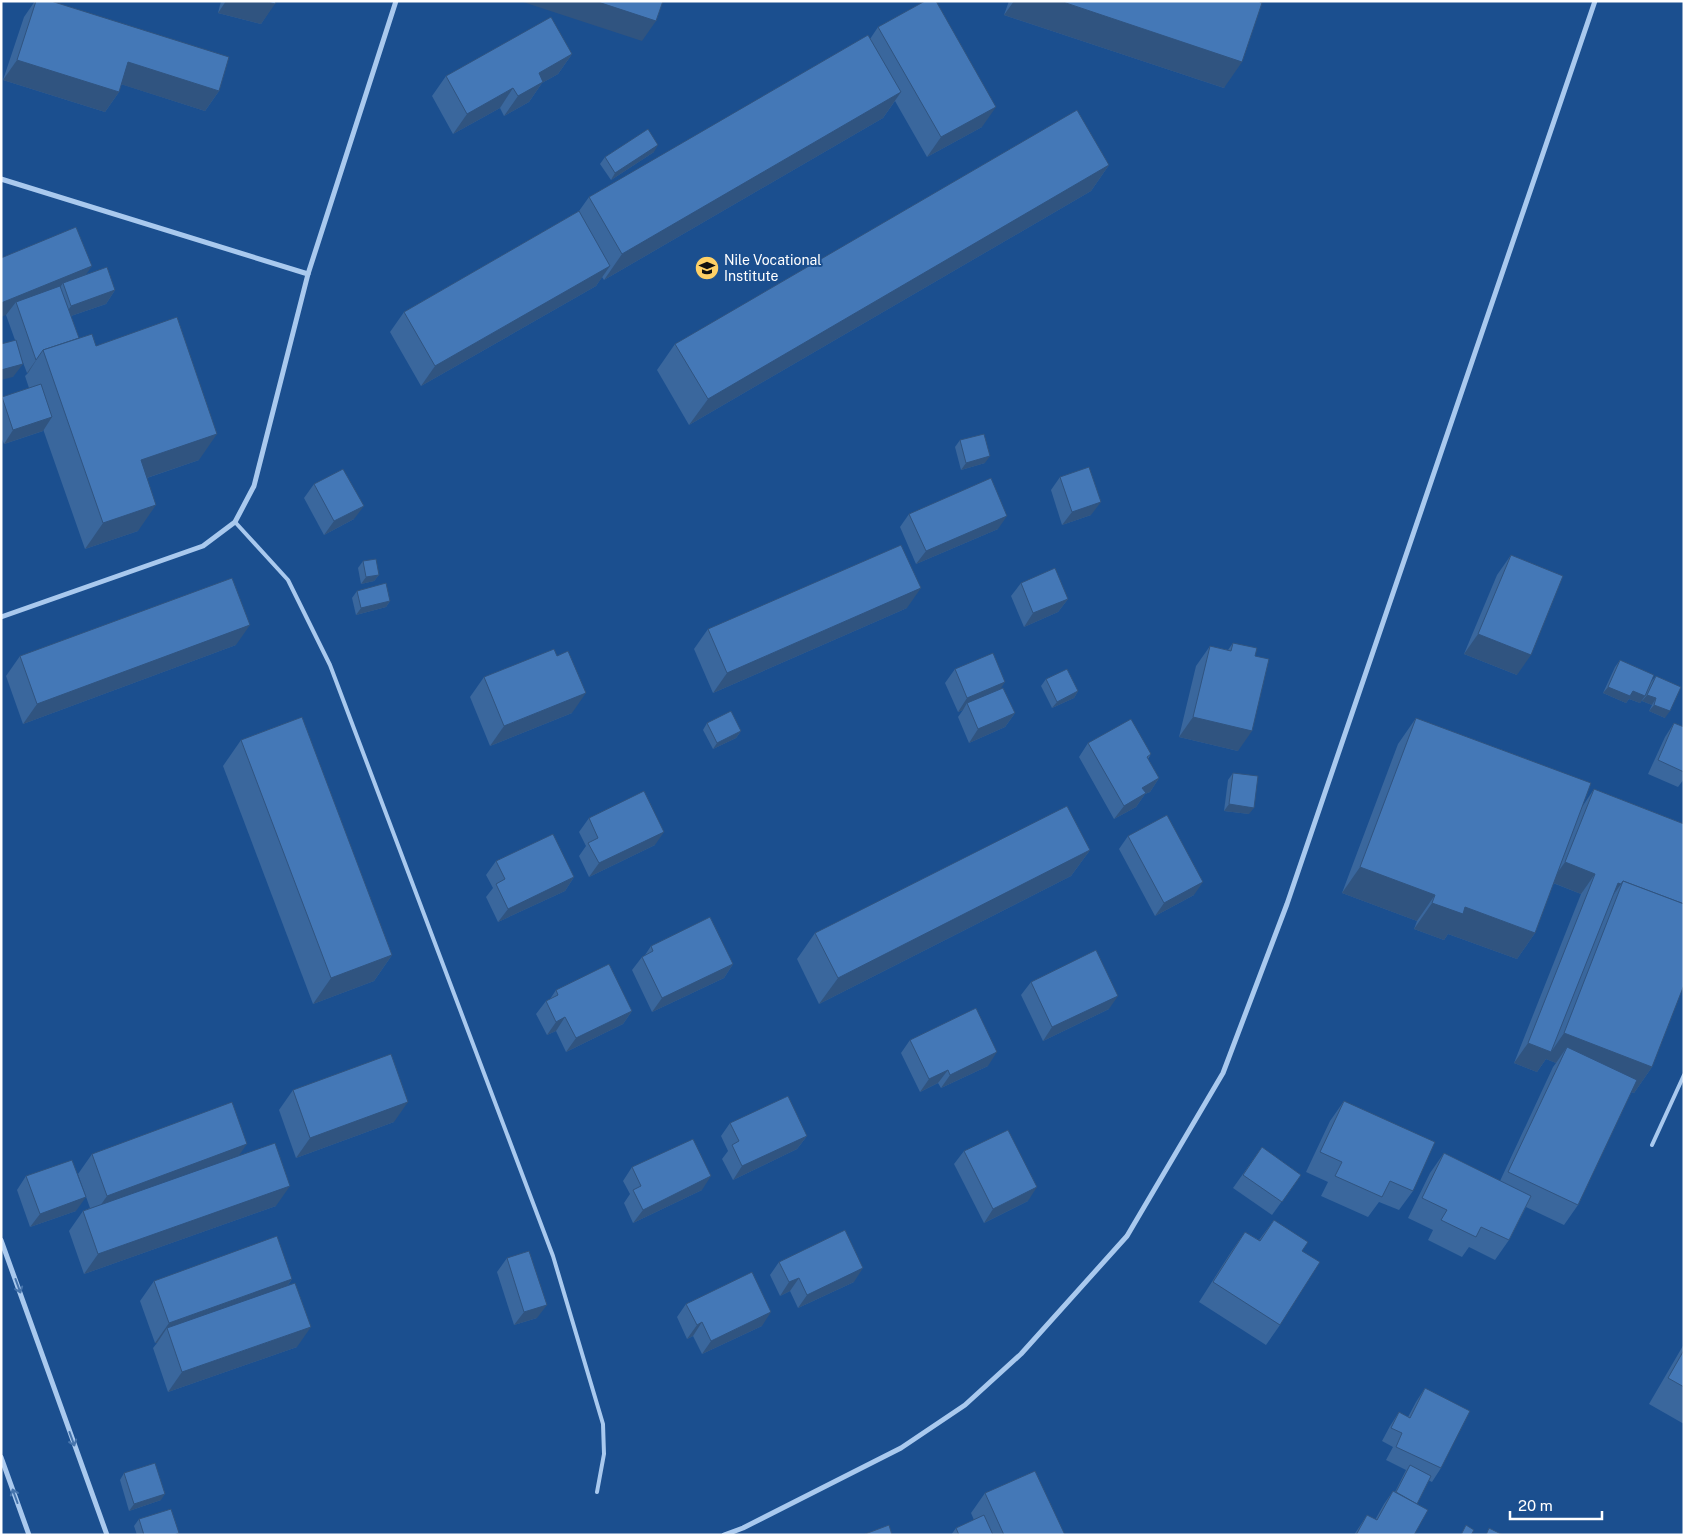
<svg xmlns="http://www.w3.org/2000/svg" width="1685" height="1536" font-family="'Public Sans',sans-serif">
<style>
.lines{fill:none;stroke-linecap:round;stroke-linejoin:round}
.lane{stroke:#a9c9ee;stroke-width:4}
.street{stroke:#a9c9ee;stroke-width:5}
.wall{fill:#3a679d}
.shaded-wall{fill:#305480}
.building{fill:#4478b7;stroke:#305480}
.oneway{stroke:#4674ac}
.labels{text-anchor:middle;stroke-width:4;stroke-linejoin:round;paint-order:stroke}
.poi-label{font-size:14px;fill:#fff;stroke:#1b4f8f;text-anchor:start}
</style>
<rect width="100%" height="100%" fill="#1b4f8f"/>
<g class="lines">
<g class="lane">
<path d="M235,522L288,580L330,665L553,1256L603,1424L604,1454L597,1492"/>
<path d="M1652,1145L1684,1075"/>
</g>
<g class="street">
<path d="M1,179L308,274"/>
<path d="M1,617L203,546L235,522L254,486L308,274L396,1"/>
<path d="M1,1240L107,1535"/>
<path d="M1,1457L29,1535"/>
<path d="M724,1535L743,1528L901,1448L965,1405L1021,1354L1127,1236L1223,1073L1287,904L1595,1"/>
</g>
</g>
<g class="wall">
<path d="M35,1H51L219,91L205,111L121,84L119,92L105,112L3,80L24,17Z"/>
<path d="M221,1H276L261,24L218,13Z"/>
<path d="M1009,1H1258L1224,88L1004,15Z"/>
<path d="M878,27L982,127L927,157L895,101L883,118L604,280L602,277L596,286L421,386L390,332L404,312L579,211L589,197L870,39Z"/>
<path d="M572,54L558,74L542,83L529,102L504,116L500,108L453,134L432,96L446,76Z"/>
<path d="M654,152L611,180L600,164L605,157Z"/>
<path d="M1109,165L1091,191L689,425L657,370L675,344Z"/>
<path d="M1,258L86,275L115,290L106,304L71,316L79,338L96,346L199,460L147,478L138,531L85,549L43,429V431L4,444L1,437V398L29,388L25,376L28,373H27L19,352L13,377L15,340L6,315Z"/>
<path d="M960,440L985,463L961,470L955,447Z"/>
<path d="M1060,477L1091,515L1062,525L1051,490Z"/>
<path d="M314,484L354,519L324,535L304,498Z"/>
<path d="M909,514L998,529L916,564L900,527Z"/>
<path d="M1511,555L1517,675L1464,654L1497,575Z"/>
<path d="M363,561L379,575L374,581L361,584L358,568Z"/>
<path d="M1021,583L1068,599L1058,612L1024,627L1011,596Z"/>
<path d="M357,591L390,601L386,607L356,615L352,598Z"/>
<path d="M907,608L713,693L694,649L708,629Z"/>
<path d="M1233,643L1255,656L1238,751L1179,737L1196,666L1210,646L1228,650Z"/>
<path d="M236,645L23,724L6,676L20,656Z"/>
<path d="M1620,660L1651,682L1656,676L1665,718L1649,711L1652,705L1642,701L1643,699L1640,703L1629,699L1626,703L1603,693L1615,667Z"/>
<path d="M955,669L1001,689L1015,713L1005,727L969,743L958,717L963,710L958,712L945,683Z"/>
<path d="M484,677L572,713L490,746L470,697Z"/>
<path d="M1046,679L1078,691L1074,698L1052,708L1041,686Z"/>
<path d="M1416,718L1582,807L1594,789L1684,824L1652,1067L1634,1093L1631,1092L1578,1205L1564,1225L1526,1207L1509,1240L1495,1260L1469,1247L1462,1257L1428,1240L1433,1230L1408,1218L1430,1173L1444,1153L1500,1181L1553,1067L1556,1063L1546,1059L1537,1072L1514,1063L1581,894L1553,883L1535,933L1517,959L1448,934L1444,940L1414,929L1417,921L1342,893L1398,744Z"/>
<path d="M707,723L741,731L736,738L713,749L703,730Z"/>
<path d="M1674,723L1684,727V779L1678,787L1648,774L1665,737Z"/>
<path d="M241,740L392,955L374,981L313,1004L223,766Z"/>
<path d="M1088,743L1151,754L1148,759L1159,778L1150,792L1145,794L1136,807L1114,819L1079,757Z"/>
<path d="M1233,773L1249,814L1224,811L1228,780Z"/>
<path d="M589,818L655,845L589,877L579,856L586,846L579,832Z"/>
<path d="M1128,836L1194,895L1155,916L1119,849Z"/>
<path d="M1090,850L1071,876L819,1004L797,959L815,933Z"/>
<path d="M496,861L574,877L565,891L498,922L486,897L493,888L486,875Z"/>
<path d="M651,946L733,964L724,978L652,1012L632,970L642,957L645,955Z"/>
<path d="M1031,982L1109,1009L1043,1041L1021,995Z"/>
<path d="M556,990L632,1011L623,1024L566,1052L556,1031L547,1035L536,1014L546,1001L550,999Z"/>
<path d="M910,1040L988,1066L941,1088L938,1083L920,1092L901,1053Z"/>
<path d="M293,1090L394,1122L296,1158L279,1110Z"/>
<path d="M1344,1101L1413,1191L1399,1210L1379,1202L1368,1217L1321,1196L1328,1182L1306,1172L1330,1121Z"/>
<path d="M730,1123L807,1136L797,1149L733,1180L722,1159L728,1151L721,1136Z"/>
<path d="M1262,1147L1301,1175L1272,1215L1233,1188Z"/>
<path d="M964,1151L1028,1201L984,1223L954,1164Z"/>
<path d="M92,1154L240,1155L276,1206L84,1274L69,1231L83,1211L90,1208L78,1174Z"/>
<path d="M632,1167L702,1190L633,1223L624,1203L630,1194L623,1181Z"/>
<path d="M26,1176L76,1211L30,1227L17,1190Z"/>
<path d="M1274,1220L1302,1251L1280,1325L1266,1345L1199,1302L1231,1252L1245,1232L1259,1240Z"/>
<path d="M507,1258L537,1318L514,1325L497,1272Z"/>
<path d="M779,1262L854,1282L798,1308L790,1291L780,1296L770,1275Z"/>
<path d="M292,1279L288,1285L297,1347L168,1392L153,1348L157,1343H155L140,1301L154,1281Z"/>
<path d="M686,1304L762,1326L702,1354L693,1336L687,1339L677,1317Z"/>
<path d="M1684,1344V1424L1649,1404Z"/>
<path d="M1425,1388L1441,1468L1432,1482L1428,1480L1417,1504L1414,1535H1354L1367,1515L1375,1520L1384,1504L1393,1491L1395,1492L1406,1470L1386,1460L1393,1447L1382,1441L1390,1426L1399,1412L1408,1417L1416,1402Z"/>
<path d="M124,1473L161,1500L129,1511L120,1480Z"/>
<path d="M985,1493L1065,1535H951L956,1528L974,1520L971,1513Z"/>
<path d="M139,1519L179,1533L178,1535H137L134,1526Z"/>
</g>
<g class="shaded-wall">
<path d="M226,1H264L275,4L261,24L218,13Z"/>
<path d="M520,1H595L656,21L642,41Z"/>
<path d="M1014,1H1060L1242,62L1224,88L1004,15Z"/>
<path d="M572,54L558,74L542,83L529,102L504,116L518,96L539,73Z"/>
<path d="M17,60L119,92L105,112L3,80Z"/>
<path d="M128,62L219,91L205,111L114,82Z"/>
<path d="M513,88L500,108L453,134L467,114Z"/>
<path d="M901,92L883,118L604,280L622,254Z"/>
<path d="M996,107L982,127L927,157L941,137Z"/>
<path d="M658,145L654,152L611,180L615,173Z"/>
<path d="M1109,165L1091,191L689,425L708,399Z"/>
<path d="M92,266L78,286L63,283L54,296L16,302L6,315L1,317V303Z"/>
<path d="M610,266L596,286L421,386L435,366Z"/>
<path d="M115,290L106,304L62,319L71,306Z"/>
<path d="M37,359L28,373H27L36,360Z"/>
<path d="M23,364L13,377L1,380V370Z"/>
<path d="M52,417L43,431L4,444L13,430Z"/>
<path d="M217,434L199,460L123,486L141,460Z"/>
<path d="M990,456L985,463L961,470L966,463Z"/>
<path d="M1101,502L1091,515L1062,525L1072,512Z"/>
<path d="M156,505L138,531L85,549L103,523Z"/>
<path d="M364,506L354,519L324,535L334,521Z"/>
<path d="M1007,516L998,529L916,564L926,551Z"/>
<path d="M379,575L374,581L361,584L366,577Z"/>
<path d="M921,588L907,608L713,693L727,673Z"/>
<path d="M1068,599L1058,612L1024,627L1033,613Z"/>
<path d="M390,601L386,607L356,615L361,608Z"/>
<path d="M250,625L236,645L23,724L37,704Z"/>
<path d="M1478,634L1531,655L1517,675L1464,654Z"/>
<path d="M1005,682L996,696L967,703L963,710L958,712L967,698Z"/>
<path d="M1608,687L1633,691L1645,696L1640,703L1629,699L1626,703L1603,693Z"/>
<path d="M1078,691L1074,698L1052,708L1057,702Z"/>
<path d="M586,693L572,713L490,746L504,726Z"/>
<path d="M1647,695L1656,698L1652,705L1642,701Z"/>
<path d="M1654,705L1670,711L1665,718L1649,711Z"/>
<path d="M1015,713L1005,727L969,743L978,729Z"/>
<path d="M1193,717L1252,731L1238,751L1179,737Z"/>
<path d="M741,731L736,738L713,749L717,743Z"/>
<path d="M1159,778L1150,792L1145,794L1136,807L1114,819L1124,806L1142,788Z"/>
<path d="M1229,804L1254,808L1249,814L1224,811Z"/>
<path d="M664,832L655,845L589,877L599,863Z"/>
<path d="M1090,850L1071,876L819,1004L838,978Z"/>
<path d="M1565,862L1595,874L1581,894L1551,882Z"/>
<path d="M1360,867L1435,895L1417,921L1342,893Z"/>
<path d="M574,877L565,891L498,922L508,909Z"/>
<path d="M1203,882L1194,895L1155,916L1164,903Z"/>
<path d="M1618,883L1621,884L1607,904Z"/>
<path d="M1432,903L1465,907L1535,933L1517,959L1448,934L1444,940L1414,929Z"/>
<path d="M392,955L374,981L313,1004L331,978Z"/>
<path d="M733,964L724,978L652,1012L662,998Z"/>
<path d="M1118,996L1109,1009L1043,1041L1052,1027Z"/>
<path d="M632,1011L623,1024L566,1052L576,1038Z"/>
<path d="M565,1017L556,1031L547,1035L556,1022Z"/>
<path d="M1564,1033L1652,1067L1634,1093L1559,1064L1567,1047L1556,1063L1546,1059L1537,1072L1514,1063L1528,1043L1551,1052Z"/>
<path d="M997,1052L988,1066L941,1088L950,1075Z"/>
<path d="M948,1070L938,1083L920,1092L929,1079Z"/>
<path d="M408,1102L394,1122L296,1158L310,1138Z"/>
<path d="M807,1136L797,1149L733,1180L742,1166Z"/>
<path d="M247,1144L233,1164L93,1216L107,1196Z"/>
<path d="M711,1176L702,1190L633,1223L643,1210Z"/>
<path d="M290,1186L276,1206L84,1274L98,1254Z"/>
<path d="M1037,1187L1028,1201L984,1223L993,1209Z"/>
<path d="M86,1197L76,1211L30,1227L40,1214Z"/>
<path d="M863,1268L854,1282L798,1308L807,1295Z"/>
<path d="M799,1278L790,1291L780,1296L789,1282Z"/>
<path d="M292,1279L278,1299L167,1328L157,1343H155L169,1323Z"/>
<path d="M547,1305L537,1318L514,1325L524,1312Z"/>
<path d="M771,1312L762,1326L702,1354L711,1341Z"/>
<path d="M702,1322L693,1336L687,1339L697,1325Z"/>
<path d="M311,1327L297,1347L168,1392L182,1372Z"/>
<path d="M165,1494L161,1500L129,1511L134,1504Z"/>
</g>
<g class="building">
<path d="M36,1H51L229,57L219,91L128,62L119,92L17,60Z"/>
<path d="M264,1H276L275,4Z"/>
<path d="M595,1H663L656,21Z"/>
<path d="M925,1H936L996,107L941,137L878,27Z"/>
<path d="M1060,1H1258L1262,3L1242,62Z"/>
<path d="M551,17L572,54L539,73L543,82L518,96L513,88L467,114L446,76Z"/>
<path d="M868,35L901,92L622,254L589,197Z"/>
<path d="M1077,110L1109,165L708,399L675,344Z"/>
<path d="M648,129L658,145L615,173L605,157Z"/>
<path d="M579,211L610,266L435,366L404,312Z"/>
<path d="M76,227L92,266L1,303V258Z"/>
<path d="M107,267L115,290L71,306L63,283Z"/>
<path d="M60,286L79,338L43,350L36,360L16,302Z"/>
<path d="M177,317L217,434L141,460L156,505L103,523L43,350L92,334L96,346Z"/>
<path d="M16,340L23,364L1,370V344Z"/>
<path d="M41,384L52,417L13,430L2,397Z"/>
<path d="M984,434L990,456L966,463L960,440Z"/>
<path d="M1089,467L1101,502L1072,512L1060,477Z"/>
<path d="M343,469L364,506L334,521L314,484Z"/>
<path d="M991,478L1007,516L926,551L909,514Z"/>
<path d="M901,545L921,588L727,673L708,629Z"/>
<path d="M1511,555L1563,576L1531,655L1478,634Z"/>
<path d="M376,559L379,575L366,577L363,561Z"/>
<path d="M1055,568L1068,599L1033,613L1021,583Z"/>
<path d="M232,578L250,625L37,704L20,656Z"/>
<path d="M386,583L390,601L361,608L357,591Z"/>
<path d="M1233,643L1257,648L1255,656L1269,659L1252,731L1193,717L1210,646L1231,651Z"/>
<path d="M554,649L557,656L568,651L586,693L504,726L484,677Z"/>
<path d="M993,653L1005,682L967,698L955,669Z"/>
<path d="M1620,660L1654,675L1645,696L1633,691L1630,696L1608,687Z"/>
<path d="M1067,669L1078,691L1057,702L1046,679Z"/>
<path d="M1656,676L1681,687L1670,711L1654,705L1656,698L1647,695Z"/>
<path d="M1003,688L1015,713L978,729L967,703Z"/>
<path d="M731,711L741,731L717,743L707,723Z"/>
<path d="M302,717L392,955L331,978L241,740Z"/>
<path d="M1416,718L1591,783L1535,933L1465,907L1463,914L1432,903L1435,895L1360,867Z"/>
<path d="M1131,719L1151,754L1147,757L1159,778L1142,788L1146,793L1124,806L1088,743Z"/>
<path d="M1674,723L1684,727V772L1658,760Z"/>
<path d="M1233,773L1258,776L1254,808L1229,804Z"/>
<path d="M1594,789L1684,824V904L1623,881L1621,884L1618,883L1551,1052L1528,1043L1595,874L1565,862Z"/>
<path d="M644,791L664,832L599,863L588,843L598,838L589,818Z"/>
<path d="M1067,806L1090,850L838,978L815,933Z"/>
<path d="M1167,815L1203,882L1164,903L1128,836Z"/>
<path d="M553,834L574,877L508,909L496,884L505,879L496,861Z"/>
<path d="M1623,881L1684,904V985L1652,1067L1564,1033Z"/>
<path d="M710,917L733,964L662,998L642,957L653,951L651,946Z"/>
<path d="M1096,950L1118,996L1052,1027L1031,982Z"/>
<path d="M609,964L632,1011L576,1038L565,1017L556,1022L546,1001L558,995L556,990Z"/>
<path d="M976,1008L997,1052L950,1075L948,1070L929,1079L910,1040Z"/>
<path d="M1567,1047L1637,1080L1578,1205L1508,1172Z"/>
<path d="M391,1054L408,1102L310,1138L293,1090Z"/>
<path d="M788,1096L807,1136L742,1166L732,1145L739,1141L730,1123Z"/>
<path d="M1344,1101L1435,1142L1413,1191L1390,1181L1382,1197L1335,1176L1342,1162L1320,1152Z"/>
<path d="M232,1102L247,1144L107,1196L92,1154Z"/>
<path d="M1008,1130L1037,1187L993,1209L964,1151Z"/>
<path d="M693,1139L711,1176L643,1210L633,1190L641,1186L632,1167Z"/>
<path d="M275,1143L290,1186L98,1254L83,1211Z"/>
<path d="M1262,1147L1301,1175L1282,1202L1243,1175Z"/>
<path d="M1444,1153L1531,1196L1509,1240L1481,1227L1476,1237L1441,1220L1447,1210L1422,1198Z"/>
<path d="M72,1160L86,1197L40,1214L26,1176Z"/>
<path d="M1274,1220L1308,1242L1302,1251L1320,1262L1280,1325L1213,1282L1245,1232L1260,1241Z"/>
<path d="M845,1230L863,1268L807,1295L799,1278L789,1282L779,1262Z"/>
<path d="M277,1236L292,1279L169,1323L154,1281Z"/>
<path d="M529,1251L547,1305L524,1312L507,1258Z"/>
<path d="M752,1272L771,1312L711,1341L702,1322L697,1325L686,1304Z"/>
<path d="M295,1283L311,1327L182,1372L167,1328Z"/>
<path d="M1684,1350V1387L1668,1378Z"/>
<path d="M1425,1388L1470,1411L1441,1468L1396,1447L1402,1433L1391,1428L1399,1412L1410,1418Z"/>
<path d="M155,1463L165,1494L134,1504L124,1473Z"/>
<path d="M1410,1465L1431,1476L1417,1504L1396,1492Z"/>
<path d="M1035,1471L1065,1535H1004L985,1493Z"/>
<path d="M1393,1491L1428,1510L1414,1535H1356L1367,1515L1377,1520Z"/>
<path d="M171,1509L179,1533L174,1535H144L139,1519Z"/>
<path d="M984,1515L993,1535H959L956,1528Z"/>
<path d="M889,1525L892,1535H865V1534Z"/>
<path d="M1466,1525L1474,1530L1471,1535H1461Z"/>
<path d="M1489,1528L1503,1535H1486Z"/>
</g>
<defs><path id="oneway-shaft" d="M-6 0H5M1.5-3L5.5 0L1.5 3" fill="none" stroke-width="1.6" stroke-linecap="round" stroke-linejoin="round" transform="scale(1.25)"/></defs>
<g class="oneway">
<use href="#oneway-shaft" transform="translate(18 1286) rotate(70)"/>
<use href="#oneway-shaft" transform="translate(72 1439) rotate(70)"/>
<use href="#oneway-shaft" transform="translate(15 1496) rotate(-110)"/>
</g>
<defs>
<g id="school-disc" transform="scale(1.25)"><circle r="9.5" fill="#ffd166" stroke="#1b4f8f"/><path d="M0-5L7-2L0 1L-7-2ZM-4 1L0 2.5L4 1V4Q0 6-4 4Z" fill="#111"/></g>
</defs>
<g fill-rule="evenodd">
<use href="#school-disc" x="707" y="268"/>
</g>
<g class="labels">
<g class="poi-label">
<text x="724" y="265">Nile Vocational<tspan x="724" dy="16">Institute</tspan></text>
</g>
</g>
<rect width="1685" height="1536" fill="none" stroke="#ffffff" stroke-width="5"/>
<path d="M1510 1511v8h92v-8" fill="none" stroke="#ffffff" stroke-width="2.5"/>
<text x="1518" y="1511" font-size="15" fill="#ffffff" stroke="#1b4f8f" stroke-width="4" paint-order="stroke">20 m</text>
</svg>
